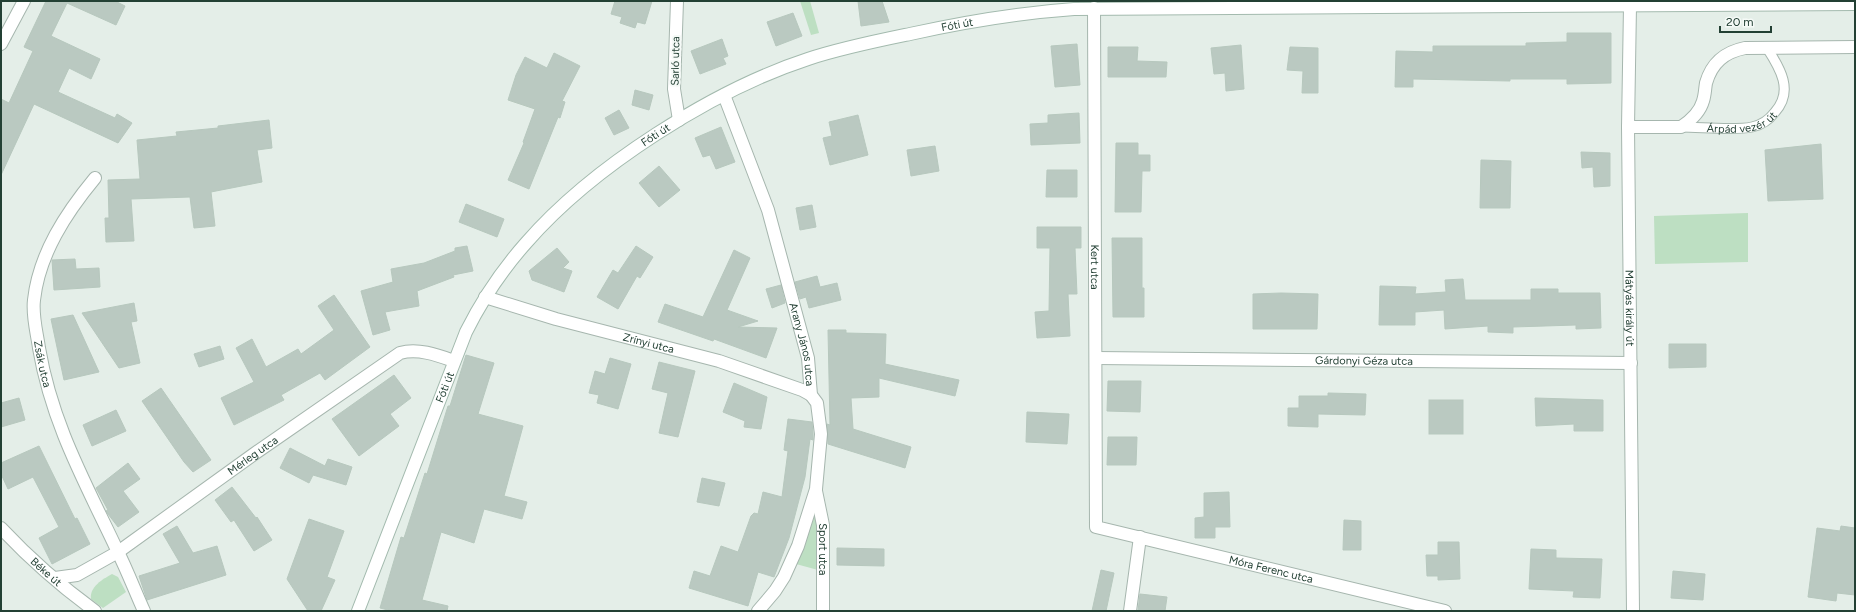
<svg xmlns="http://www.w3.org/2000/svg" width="1856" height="612" font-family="Figtree,sans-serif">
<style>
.green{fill:#bddfc2}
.building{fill:#bac9c1;stroke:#b7c8be}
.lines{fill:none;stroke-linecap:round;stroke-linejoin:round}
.service-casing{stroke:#a6b6ae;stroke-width:11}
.minor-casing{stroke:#a6b6ae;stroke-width:14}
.secondary-casing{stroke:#a3baae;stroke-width:14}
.service{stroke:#fff;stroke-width:9}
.minor{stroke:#fff;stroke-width:12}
.secondary{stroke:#fff;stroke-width:12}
.labels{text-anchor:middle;stroke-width:4;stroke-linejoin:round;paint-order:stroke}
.street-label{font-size:11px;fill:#234034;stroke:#f5faf7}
</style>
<rect width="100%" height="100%" fill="#e4eee8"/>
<g class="green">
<path d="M800,1H810L819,33L811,35Z"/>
<path d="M1748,213V262L1655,264L1654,216Z"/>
<path d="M816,505L820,529L818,570L796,564Z"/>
<path d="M112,574L118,577L126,592L103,608L91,599C89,587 103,579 112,574Z"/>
</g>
<g class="building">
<path d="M46,1H115L125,6L116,25L67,3L51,36L100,59L91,79L69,68L58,92L115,118L117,114L132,123L118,143L34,104L1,175V99L9,103L33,51L24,47Z"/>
<path d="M615,1H652L645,24L637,22L635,28L620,23L622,17L611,14Z"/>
<path d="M858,1H882L889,22L861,26Z"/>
<path d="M793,13L802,36L776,46L767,22Z"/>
<path d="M1567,33H1611V83L1567,84V79H1510V81L1413,79V87H1395L1396,51L1433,52V46H1526V43L1567,42Z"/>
<path d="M722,39L728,56L723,58L726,64L700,74L691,51Z"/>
<path d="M1077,44L1080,85L1055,87L1051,46Z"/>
<path d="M1241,45L1244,89L1226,91L1225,73L1214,74L1211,48Z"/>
<path d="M1108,47H1138L1137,61L1167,62L1166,77H1108Z"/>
<path d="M1290,47L1318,48V93H1302L1303,71L1287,70Z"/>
<path d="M554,53L580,66L562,101L565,102L560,118L558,117L529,189L508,180L524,143L523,142L535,109L508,100L516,75L525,57L547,68Z"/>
<path d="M635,90L653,95L649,110L632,105Z"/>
<path d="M619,110L629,128L614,135L605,118Z"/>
<path d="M1079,113L1080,143L1031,145L1030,124L1048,123V115Z"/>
<path d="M858,115L868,155L830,165L823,138L832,136L829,122Z"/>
<path d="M269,120L272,148L257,150L262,182L211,192L215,226L194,228L190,197L131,199L134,241L106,242L105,218H109L108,180L140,179L137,140L177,136L176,132L218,128V126Z"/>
<path d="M721,127L735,162L716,169L710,155L703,157L695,138Z"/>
<path d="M1116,143H1138V155H1150V171H1142L1141,212H1115Z"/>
<path d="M1821,144L1823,199L1768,201L1765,150Z"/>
<path d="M935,146L939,171L911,176L907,150Z"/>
<path d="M1581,152L1610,153V186L1594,187L1593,167L1582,168Z"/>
<path d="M1481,160L1511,161L1510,208H1480Z"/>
<path d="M659,166L680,190L659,207L639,183Z"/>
<path d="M1047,170H1077V197H1046Z"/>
<path d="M466,204L504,219L497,237L459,222Z"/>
<path d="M812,205L816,227L800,230L796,208Z"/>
<path d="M1037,227H1081V248H1075L1077,294H1068L1070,336L1037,338L1035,312L1049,311L1050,248H1037Z"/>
<path d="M1112,238H1142V288H1144V317H1113Z"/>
<path d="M467,246L473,271L453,275L454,277L417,291L419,306L385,312L390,330L373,335L361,291L393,282L391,269L424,263L455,251V248Z"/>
<path d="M636,246L653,257L640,278L637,276L618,309L597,297L613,270L618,273Z"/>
<path d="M557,248L569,262L563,268L572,271L564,292L532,280L529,271Z"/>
<path d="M734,250L750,258L727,310L758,321L738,327L777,328L766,358L714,339L713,341L658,322L665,304L703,317Z"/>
<path d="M75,259L76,269L99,268L100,287L54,290L52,260Z"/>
<path d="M817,276L820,287L837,283L841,300L809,308L806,297L800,299L795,282Z"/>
<path d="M1463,279L1465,300H1531V289H1558V293H1600L1601,328L1576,329V325L1513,327V333L1488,332V326L1445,329L1444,310L1415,312V325H1379L1380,286L1416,287L1415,294L1446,292L1445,280Z"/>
<path d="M781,285L785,303L772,308L766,289Z"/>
<path d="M1281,293L1318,294L1317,329H1253V294Z"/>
<path d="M334,295L370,347L325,380L320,373L281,395L284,400L234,425L221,398L254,382L236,348L252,339L266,367L298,349L301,354L334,330L318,306Z"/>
<path d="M134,303L137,321L131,322L140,363L119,368L82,313Z"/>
<path d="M73,315L99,372L64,380L51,319Z"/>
<path d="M828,330H846V333L886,334L885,364L959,380L955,396L879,378V397L851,398L853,429L911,447L905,468L828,444L827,424L830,425Z"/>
<path d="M1669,344H1706V367L1669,368Z"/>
<path d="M220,346L224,359L199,367L194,354Z"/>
<path d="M466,355L494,363L478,414L523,426L504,496L527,502L522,519L484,509L474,543L441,532L422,600L448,606L447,611H392L380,608L401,537L404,538L425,473L427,474L448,406H450Z"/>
<path d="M610,358L631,364L618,409L597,403L599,395L589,393L595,371L605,374Z"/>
<path d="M659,362L695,371L678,437L659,433L668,393L652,389Z"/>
<path d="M394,375L411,398L390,414L399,426L359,456L332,419Z"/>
<path d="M1108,381H1141L1140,412L1107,411Z"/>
<path d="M734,383L767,397L761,429L744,427L745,421L723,412Z"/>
<path d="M161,388L211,460L193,472L184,462L142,401Z"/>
<path d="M1328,393L1366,394L1365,415L1318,414V427L1288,426V408H1299V396H1328Z"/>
<path d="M19,398L25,420L1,427V403Z"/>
<path d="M1535,398L1603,400V431H1574V424L1536,426Z"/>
<rect x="1429" y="400" width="34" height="34"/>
<path d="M116,410L126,431L92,446L83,425Z"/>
<path d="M1027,412L1069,414L1067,444L1026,442Z"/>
<path d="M788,419L812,422L813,434V440L810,439L805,477L789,538L774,577L758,572L748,606L689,588L694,571L710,576L721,546L738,552L751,516L754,513L758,514L763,492L782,497L788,451L784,450Z"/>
<path d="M1108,437H1137L1136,465H1107Z"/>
<path d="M39,446L75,519L77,518L90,544L52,564L39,538L59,527L33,477L8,489L1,474V463Z"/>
<path d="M290,448L325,466L328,459L352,467L346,485L313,475L309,483L280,468Z"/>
<path d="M128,463L140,479L123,491L139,512L118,527L108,514L106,511L108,510L96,488Z"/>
<path d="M702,478L725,483L719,506L697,502Z"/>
<path d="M232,487L256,518L257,517L272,540L254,551L234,520L231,522L215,500Z"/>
<path d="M1229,492L1230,527H1215V538H1195V518L1204,517V493Z"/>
<path d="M309,519L344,531L327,577L335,580L321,611H308L287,579Z"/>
<path d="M1344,520L1361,521V550H1343Z"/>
<path d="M177,526L193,553L217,546L226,575L147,600L139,576L180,563L163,534Z"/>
<path d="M1841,526L1855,528V595L1837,593L1836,601L1808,597L1817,528L1840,531Z"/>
<path d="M1438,542H1459L1460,579L1438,580V576H1427L1426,555H1438Z"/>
<path d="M837,548L884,549V566L837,565Z"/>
<path d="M1531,549L1556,550V558L1602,559L1600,598L1573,597L1574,591L1529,589Z"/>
<path d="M1101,570L1114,573L1106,611H1092Z"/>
<path d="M1673,571L1705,574L1703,600L1671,598Z"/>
<path d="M1140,594L1167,597L1165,611H1138Z"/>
</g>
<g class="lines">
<g class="service-casing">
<g id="service">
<path id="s1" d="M1681,127C1701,127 1734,131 1752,127C1762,125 1769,120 1775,112C1794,91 1780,68 1767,48"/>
</g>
</g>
<g class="minor-casing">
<g id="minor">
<path d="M677,1L674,89L679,120"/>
<path id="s2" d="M1630,6L1628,127L1633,611"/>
<path id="s3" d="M1094,8L1096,527L1445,611"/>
<path d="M1,44L24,1"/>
<path id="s4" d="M724,95L768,210L808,358L811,395L817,403L821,434L816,489L798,546L784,577L775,591L758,611"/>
<path d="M1628,127H1681C1690,121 1700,112 1703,101C1705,95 1705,89 1706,83C1712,62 1725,52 1745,48L1855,47"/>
<path id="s5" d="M95,178C66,213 39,254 34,300C32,316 37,333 39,348C52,424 85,482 117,550C127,570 135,591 144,611"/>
<path id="s6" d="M485,297L556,319L719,361L802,390L811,395"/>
<path id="s7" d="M1096,358L1631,363"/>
<path id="s8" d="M816,491L823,525V611"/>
<path id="s9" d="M1,528C30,559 61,586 95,611"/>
<path id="s10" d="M55,578L77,575L118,552L254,454L400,353C418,348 437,355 454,361"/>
<path d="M1130,611L1140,537"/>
</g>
</g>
<g class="secondary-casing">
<g id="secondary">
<path id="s11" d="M358,611L466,332C482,300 502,270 526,243C592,167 713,90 808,59C841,48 876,41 910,34C964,22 1018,13 1074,9L1855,4"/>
</g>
</g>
<use href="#service" class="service"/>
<use href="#minor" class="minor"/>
<use href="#secondary" class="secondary"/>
</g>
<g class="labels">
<g class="street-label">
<text dy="4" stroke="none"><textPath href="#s11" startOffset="900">Fóti út</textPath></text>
<text transform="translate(675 61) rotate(-89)" y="4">Sarló utca</text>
<text dy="4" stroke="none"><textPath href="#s1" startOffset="62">Árpád vezér út</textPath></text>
<text dy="4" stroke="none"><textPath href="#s11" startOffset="576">Fóti út</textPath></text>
<text dy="4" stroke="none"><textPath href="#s3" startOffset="259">Kert utca</textPath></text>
<text dy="4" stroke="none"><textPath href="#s2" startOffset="302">Mátyás király út</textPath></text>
<text dy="4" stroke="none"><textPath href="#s6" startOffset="170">Zrínyi utca</textPath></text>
<text dy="4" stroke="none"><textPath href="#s4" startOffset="262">Arany János utca</textPath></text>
<text dy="4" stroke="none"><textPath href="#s7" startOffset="268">Gárdonyi Géza utca</textPath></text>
<text dy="4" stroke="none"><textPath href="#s5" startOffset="203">Zsák utca</textPath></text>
<text dy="4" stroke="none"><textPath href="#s11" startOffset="240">Fóti út</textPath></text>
<text dy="4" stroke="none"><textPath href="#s10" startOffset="235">Mérleg utca</textPath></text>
<text dy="4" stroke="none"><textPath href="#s8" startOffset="59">Sport utca</textPath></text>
<text dy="4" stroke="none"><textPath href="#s3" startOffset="699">Móra Ferenc utca</textPath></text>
<text dy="4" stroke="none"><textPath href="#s9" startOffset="63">Béke út</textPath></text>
</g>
</g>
<rect width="1856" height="612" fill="none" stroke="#234034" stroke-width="4"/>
<path d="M1720 26v6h51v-6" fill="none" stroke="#234034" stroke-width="2"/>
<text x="1726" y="26" font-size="12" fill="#234034" stroke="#f5faf7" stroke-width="3" paint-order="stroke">20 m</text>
</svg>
